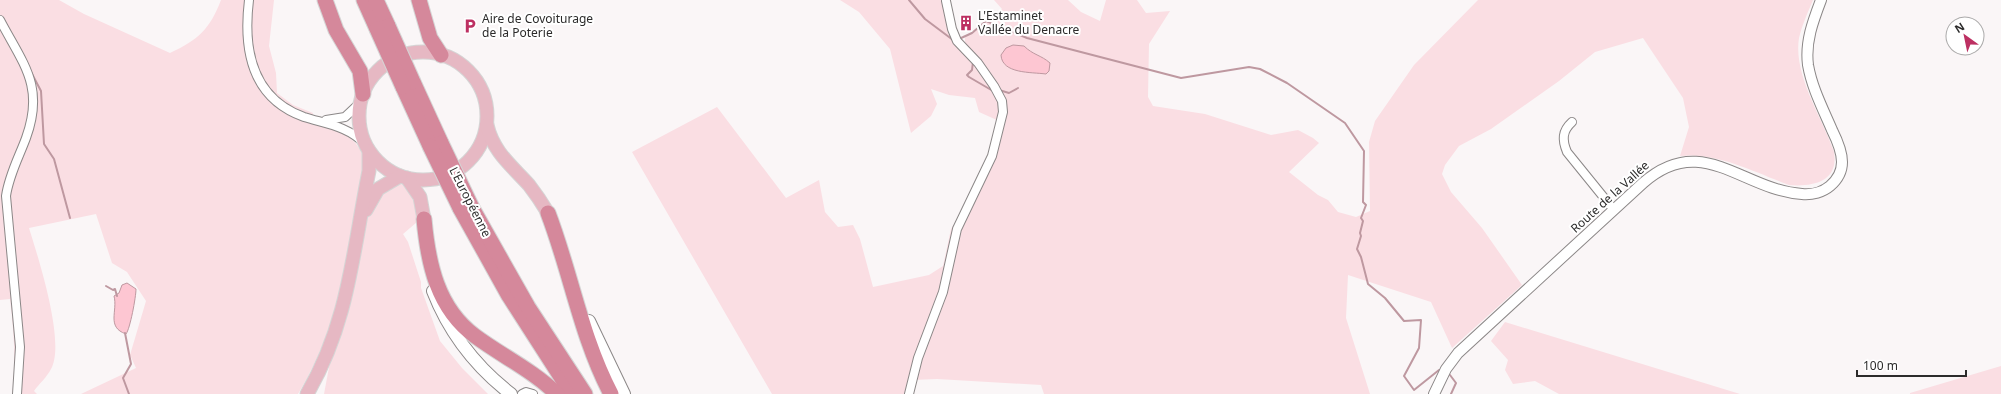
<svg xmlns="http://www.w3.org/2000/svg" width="2001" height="394" font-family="'Noto Sans',sans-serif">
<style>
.green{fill:#fadee3}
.water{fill:#fdc6d2;stroke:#be98a0}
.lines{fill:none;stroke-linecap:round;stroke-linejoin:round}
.stream{stroke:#be98a0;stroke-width:2}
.minor-casing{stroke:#8b8787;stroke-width:10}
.tertiary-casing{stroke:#8b8787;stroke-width:12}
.secondary-casing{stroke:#8b8787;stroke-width:14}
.primary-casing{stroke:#d5d5d5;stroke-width:15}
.motorway-casing{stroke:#d5d5d5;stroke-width:17}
.minor{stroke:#fff;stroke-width:8}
.tertiary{stroke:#fff;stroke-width:10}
.secondary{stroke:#fff;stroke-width:12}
.primary{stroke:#e6b8c3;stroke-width:13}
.motorway{stroke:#d5889b;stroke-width:15}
.motorway-bridge-casing{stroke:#d5d5d5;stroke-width:17;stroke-linecap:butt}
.motorway-bridge{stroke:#d5889b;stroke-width:15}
.labels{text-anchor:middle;stroke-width:4;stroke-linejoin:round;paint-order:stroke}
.poi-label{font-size:12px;fill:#2c2b2b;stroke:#fff;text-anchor:start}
.street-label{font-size:12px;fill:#2c2b2b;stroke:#fff}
</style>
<rect width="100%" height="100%" fill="#faf6f7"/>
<g class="green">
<path d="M0,0H59L84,14L170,53C198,40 210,29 221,0H274L269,46L276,73L277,93L293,105L313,113L310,124C335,128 361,136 365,164C351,244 341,324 298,394H81L136,368L130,355L146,301L127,272L112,263L96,214L29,228C38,257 66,343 51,369C47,377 39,384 34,391L37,394H13C16,362 14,331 10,299L0,300Z"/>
<path d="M840,0H949L954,27L965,43V37L1002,9L994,0H1068L1081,12L1100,21L1106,0H1137L1146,13L1170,11L1149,44L1148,97L1153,106L1205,114L1271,135L1298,130L1313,138L1319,143L1289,172L1318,195L1328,200L1338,212L1356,217L1370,211L1369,142L1375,121L1414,65L1478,0H1813C1808,12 1802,25 1799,38C1793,75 1822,117 1834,152C1839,182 1813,187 1789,185C1754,172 1717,152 1680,156L1689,127L1683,98L1643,38L1595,52L1559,81L1491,129L1459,146L1445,165L1442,174L1451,192L1482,228L1522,285L1452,348L1431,302L1348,275L1346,318L1370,394H1044L1041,385L937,379L912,380L909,394H772L632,152L717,107L786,198L819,180L825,212L838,227L853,225L860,239L873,287L929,275L943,266L951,229L971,201L984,172L999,121L979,112L975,98L949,95L931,89L937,104L931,116L911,133L890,49L859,12Z"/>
<path d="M397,182C417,191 415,203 417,222L403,234L408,242L421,282V288L440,341L462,368L488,394H324L330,362L342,333L358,265L367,220L373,203L383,189Z"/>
<path d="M1505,322L1740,394H1559L1535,381L1513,384L1505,370L1508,360L1491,341Z"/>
<path d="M2001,366V394H1910V393Z"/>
</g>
<g class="water">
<path d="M1013,45L1024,46C1033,55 1041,55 1050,63L1049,71L1046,74C1031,72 1002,74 1001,55L1006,48Z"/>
<path d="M127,283L136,289C136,297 130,329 126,334C106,327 118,311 114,296L119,293L122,285Z"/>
</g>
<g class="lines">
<g class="stream">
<path d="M909,0L925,19L953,40"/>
<path d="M959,39L972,33L986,21L1027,38L1181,78L1249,67L1260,69L1287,83L1345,123L1364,151L1363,202L1366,205L1361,218L1363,221L1360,233L1361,236L1357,249L1361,257L1368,284L1385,298L1404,321L1421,320L1419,348L1404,376L1414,390L1439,370"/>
<path d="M973,62L972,70L967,75L969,77L993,91"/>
<path d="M31,72L41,91L44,144L54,159L70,218"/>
<path d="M999,90L1009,93L1018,88"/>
<path d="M106,286L113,290L115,289L117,296"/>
<path d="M125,333L131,364L123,378L129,394"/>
<path d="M1450,375L1456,383L1451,394"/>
</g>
<g class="minor-casing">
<g id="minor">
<path d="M249,0C243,49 251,98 304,117C326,124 348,126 365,144"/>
<path d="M0,20C23,64 45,86 26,138C19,157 9,175 6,196L20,347L17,394"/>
<path d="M326,120L345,117L361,102"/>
<path d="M1572,122C1562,131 1562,140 1567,152L1614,210"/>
<path d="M522,394L526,392L533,394"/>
<path d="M909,394L918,358L943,292L957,229L992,156L1003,112L1002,101L994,86L978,63L957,41L952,29L946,1"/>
</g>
</g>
<g class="tertiary-casing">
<path id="tertiary" d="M1434,394L1446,369L1458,353L1643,183C1702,131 1742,190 1802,194C1812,195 1823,192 1830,186C1837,180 1842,172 1842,162C1842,151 1837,140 1832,130C1823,109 1812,88 1808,65C1805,42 1813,21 1821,0"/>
</g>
<g class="secondary-casing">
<g id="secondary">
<path d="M433,291C449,332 476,367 511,394"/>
<path d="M589,321L624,394"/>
</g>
</g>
<g class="primary-casing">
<g id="primary">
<circle cx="423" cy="116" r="64"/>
<path d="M487,125C493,152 512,166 529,185C536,194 542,203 548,213"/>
<path d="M407,178L420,197L424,219"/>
<path d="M366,210L378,189L400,176"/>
<path d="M307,394C349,322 353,250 369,171V151"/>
</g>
</g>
<g class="motorway-casing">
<g id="motorway">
<path d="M325,0L336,30L360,71L363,94"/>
<path d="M364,0L377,29"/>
<path d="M376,0L388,26"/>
<path d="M419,0L430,38L441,55"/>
<path d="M413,82L441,143"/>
<path d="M403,87L430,146"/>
<path d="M460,208L509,296L572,394"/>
<path d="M472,208L528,307L585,394"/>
<path d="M548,213C571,273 581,337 611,394"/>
<path d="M424,219C428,263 437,308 475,336C502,356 532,370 557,394"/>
</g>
</g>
<use href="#minor" class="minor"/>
<use href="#tertiary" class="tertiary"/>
<use href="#secondary" class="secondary"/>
<use href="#primary" class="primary"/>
<use href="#motorway" class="motorway"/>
<g class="motorway-bridge-casing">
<g id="motorway-bridge">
<path d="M388,26L413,82"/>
<path d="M377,29L403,87"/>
<path d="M441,143L472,208"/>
<path d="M430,146L460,208"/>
</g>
</g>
<use href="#motorway-bridge" class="motorway-bridge"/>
</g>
<defs>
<g id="building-bare" transform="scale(1.2)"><path d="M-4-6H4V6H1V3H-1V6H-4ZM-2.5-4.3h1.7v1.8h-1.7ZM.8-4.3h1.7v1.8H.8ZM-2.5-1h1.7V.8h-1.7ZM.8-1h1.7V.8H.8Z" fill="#bd3062" stroke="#fff" stroke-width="2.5" paint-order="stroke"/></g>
<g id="parking-bare" transform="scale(1.2)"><path d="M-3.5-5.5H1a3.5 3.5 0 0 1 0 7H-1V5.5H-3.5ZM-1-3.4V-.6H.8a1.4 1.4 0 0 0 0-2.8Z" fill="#bd3062" stroke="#fff" stroke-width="2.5" paint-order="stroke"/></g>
</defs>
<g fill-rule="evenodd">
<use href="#building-bare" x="966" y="23"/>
<use href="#parking-bare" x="470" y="26"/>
</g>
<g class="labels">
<g class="poi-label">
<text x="978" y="20">L'Estaminet<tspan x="978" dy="14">Vallée du Denacre</tspan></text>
<text x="482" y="23">Aire de Covoiturage<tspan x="482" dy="14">de la Poterie</tspan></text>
</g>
<g class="street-label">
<text transform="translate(1610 197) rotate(-42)" y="4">Route de la Vallée</text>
<text transform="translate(470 202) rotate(63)" y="4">L'Européenne</text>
</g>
</g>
<g transform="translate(1965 36) rotate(327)"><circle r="19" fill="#ffffff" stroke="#abaaaa"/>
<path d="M0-3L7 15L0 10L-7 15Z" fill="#bd3062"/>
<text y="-6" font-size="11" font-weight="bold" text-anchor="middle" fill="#2c2b2b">N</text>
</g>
<path d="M1857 370v6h109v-6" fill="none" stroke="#2c2b2b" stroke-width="2"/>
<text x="1863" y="370" font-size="12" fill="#2c2b2b" stroke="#ffffff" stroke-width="3" paint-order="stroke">100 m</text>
</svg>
